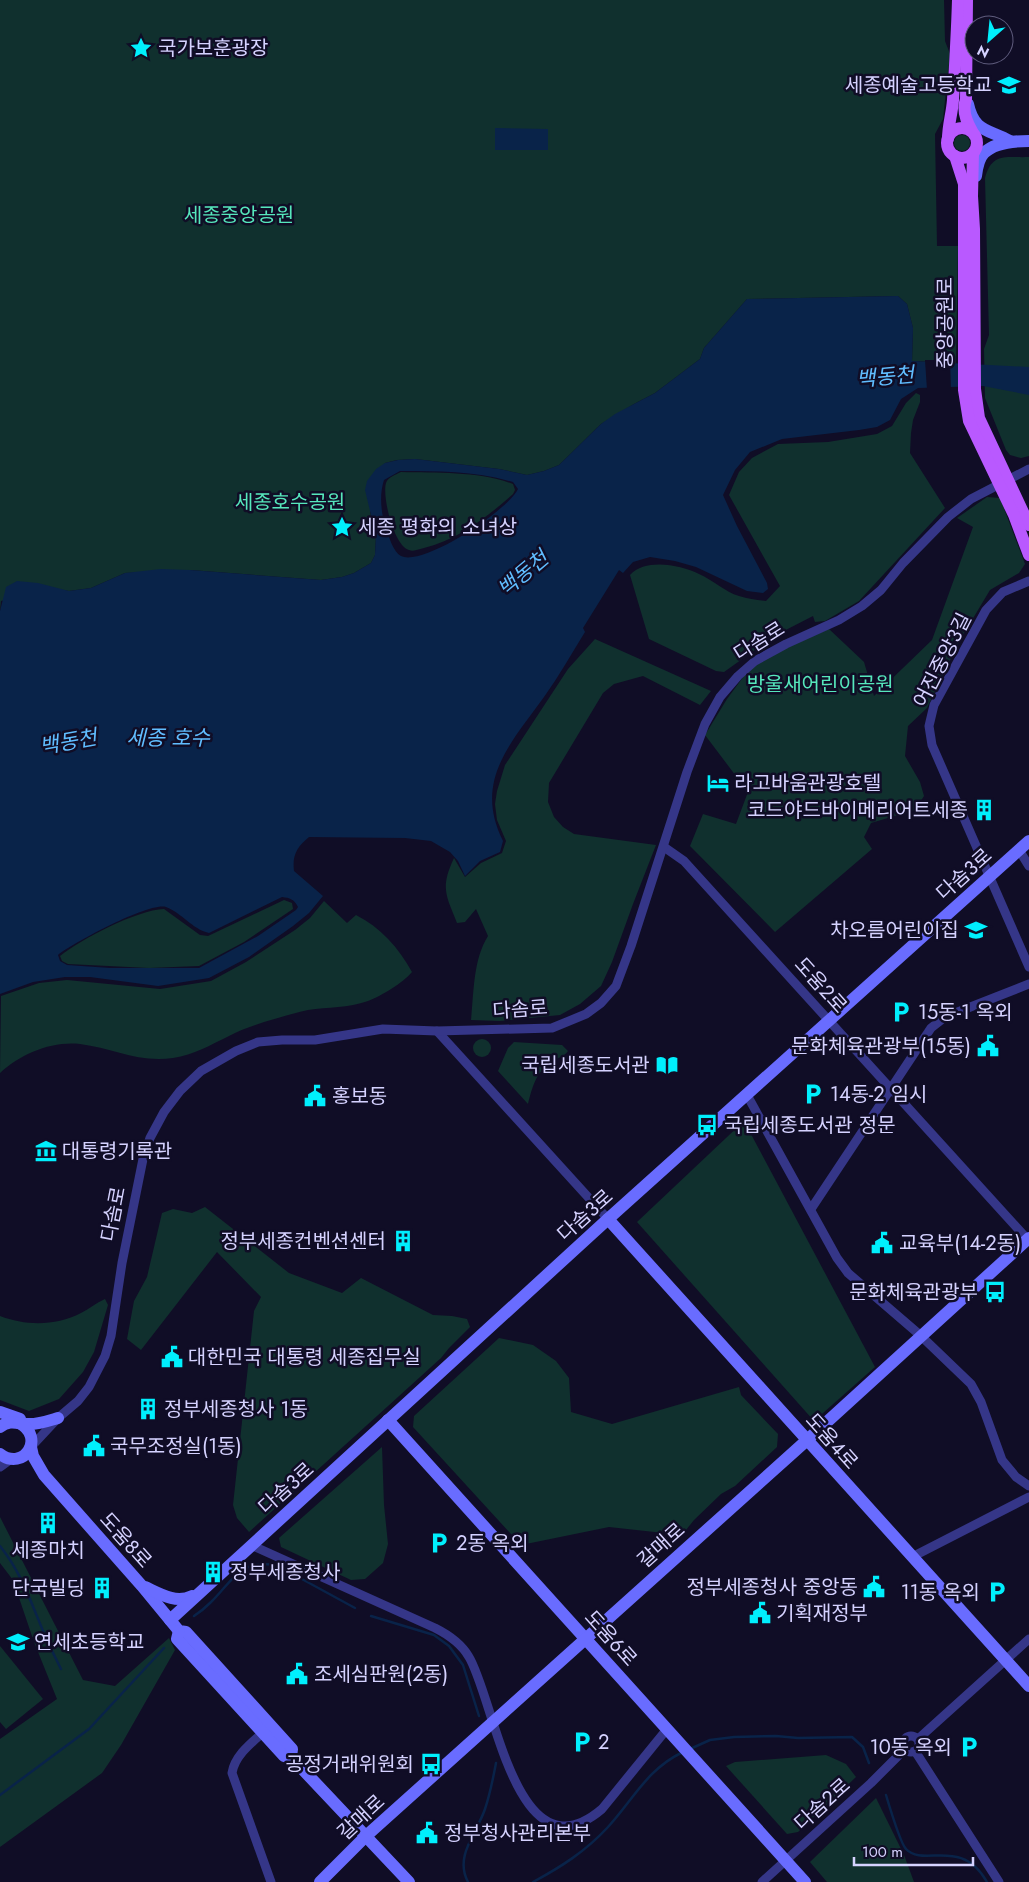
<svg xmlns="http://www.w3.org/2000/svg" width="1029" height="1882" font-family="Jost,'Noto Sans KR',sans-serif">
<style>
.green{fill:#10302e}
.water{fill:#092349;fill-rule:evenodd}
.pier{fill:#100d26}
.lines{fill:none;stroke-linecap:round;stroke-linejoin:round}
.stream{stroke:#092349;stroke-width:2.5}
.street{stroke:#353688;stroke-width:9}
.secondary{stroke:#696cff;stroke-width:12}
.primary{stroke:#b959ff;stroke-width:12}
.labels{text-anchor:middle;stroke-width:5;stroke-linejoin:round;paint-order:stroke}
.poi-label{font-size:20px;fill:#d5d2ff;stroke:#100d26;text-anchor:start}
.park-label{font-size:20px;fill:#56e7bc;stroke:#100d26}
.street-label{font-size:20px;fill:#d5d2ff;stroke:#100d26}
.water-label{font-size:21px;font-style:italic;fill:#60bdff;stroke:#100d26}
</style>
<rect width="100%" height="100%" fill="#100d26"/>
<g class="green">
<path d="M0,0H944L945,41L950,54L943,119L935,134L937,246H958L956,363L912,361L913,328L907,304L898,296L747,299L704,348L700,359L655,393L634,404L601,424L559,465L544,471L527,475L499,469L415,459L397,460L385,463L370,512L376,536L375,555L371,563L354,573L342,577L321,580L190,570L125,573L91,588L69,591L56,589L1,601L0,611Z"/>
<circle cx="962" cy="143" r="8"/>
<path d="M1029,157V456L1021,458L1010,455L1006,450L985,398L984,349L989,335L985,178C992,152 1006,158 1029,157Z"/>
<path d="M916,393L920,395V402L913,420L911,433L910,453L945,508L859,601L825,621L815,622L813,616L776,635L724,672L716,671L649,639L630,575C646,558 680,565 699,574C713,580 725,592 739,596C748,599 757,600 766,601L780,586L729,495L739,472L752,458L778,444L828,442L877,434L892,426L906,403Z"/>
<path d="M401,472C438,473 478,471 513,484L515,490L513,494C486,518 459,539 424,548C419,549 414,552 409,550C394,546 382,497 386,483C388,477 395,475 401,472Z"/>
<path d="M987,497L1000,498L1025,564L1019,573L990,590L960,640L927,708L908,726L905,756L920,782L924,796L915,810L871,823L864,837L872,849L775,932L690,846L703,814L736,824L748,792L705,735L727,699L755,661L829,629L864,662L874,696L932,640L973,527L957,518Z"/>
<path d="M595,639L711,691L700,705L643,676L614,684L603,693L549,783L548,802L554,817L563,827L574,834L656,845L633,904L612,962L601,986L580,1004L560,1015L500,1021L471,1020C474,992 473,960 488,936L476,909L465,922L457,923C446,895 440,888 454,858L465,877L481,863L502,853L506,841L497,820L495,804L497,791L505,765L568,669Z"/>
<path d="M284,900L292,903L293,909L244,942L199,966L149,968L68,964L62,961L60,956C81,939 137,910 164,909L200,935L208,936Z"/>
<path d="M324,901L347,923L356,915C380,927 399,948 412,972C403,983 381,996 368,1001C348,1008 328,1007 308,1010C293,1013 279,1018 264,1022C252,1026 240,1030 229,1036C210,1045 194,1055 173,1058C138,1063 113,1048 80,1044C51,1041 21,1054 0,1073L1,996L39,983L67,980L160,989L211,981L246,962L295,930L310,918Z"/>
<circle cx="482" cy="1048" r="9"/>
<path d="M514,1042L562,1045L568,1051C564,1057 557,1058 551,1062C536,1072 532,1088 528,1104L498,1071L508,1048Z"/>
<path d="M744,1121L875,1367L814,1421L637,1222Z"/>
<path d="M205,1207L289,1273L342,1293L361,1278L433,1315L452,1316L467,1319L470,1327L449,1348L441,1358L249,1532L237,1518L233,1505L254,1311L261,1297L217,1252L141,1350L127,1339L134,1301L147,1277L162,1213L173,1209L192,1213Z"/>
<path d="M105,1299L108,1305L94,1352L83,1372L59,1399L29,1411L0,1400V1316C26,1326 56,1326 81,1313C89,1309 96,1303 105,1299Z"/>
<path d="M499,1338L533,1345L556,1361L569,1378L571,1412L612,1424L739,1387L741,1395L778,1434L777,1447L735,1486L721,1494L694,1520L682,1535L609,1527L521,1545L413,1427L414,1416Z"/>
<path d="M382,1447L384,1505L388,1544L383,1563L365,1579L351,1580L281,1547L279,1538Z"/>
<path d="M0,1517L83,1680L115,1686L169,1638L175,1650L121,1745L102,1773L0,1847V1739L57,1699L34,1642L13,1580L0,1563Z"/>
<path d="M0,1646L43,1699L6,1729L0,1722Z"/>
<path d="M826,1755L846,1764L856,1777L798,1832L787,1834L726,1766L735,1762Z"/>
<path d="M876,1798L904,1855L914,1882H827L810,1862Z"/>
</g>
<g class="water">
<path d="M495,128L548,129V150H495Z"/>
<path d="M898,296L907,304L913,328L912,361L1029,367V395L983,386L918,388L901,399L890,420L877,427L859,430L782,439L750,452L735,470L723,495L737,526L767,583L768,589L763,593L747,591L696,567L675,561L650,557L633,562L623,573L619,570L583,628L585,632C572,653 559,676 544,697C511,743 473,781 503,841L500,852L480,861L465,876L458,861L450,852L431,841L405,838L309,837C297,847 292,855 294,871L323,896L309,913L293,926L249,957L209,978L158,986L90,977H65L33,982L0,994V611L6,587L17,581L38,583L69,591L91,588L125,573L161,569L190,570L321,580L342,577L354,573L371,563L375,555L376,536L365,490L367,481L376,469L385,463L398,460L415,459L499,469L527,475L544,471L559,465L601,424L615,414L655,393L700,359L704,348L747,299ZM400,471C438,471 476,471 513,482L518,489C508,510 423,567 401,556C393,552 389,536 386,529C381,513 379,495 384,480ZM282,897C290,898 294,899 298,907L296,910L258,936L199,968H110L67,965L60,961L58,955C73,943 149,902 166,907C182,913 192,929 209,933Z"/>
</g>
<path class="pier" d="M925,360H950L951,390H927Z"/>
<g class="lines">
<g class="stream">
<path d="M0,1546C20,1571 29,1597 41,1626C47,1641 54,1655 61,1669"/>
<path d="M194,1616C200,1612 205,1608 210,1603C233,1581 240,1557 278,1566L355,1608"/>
<path d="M371,1616L434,1635L449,1646L463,1665L479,1716"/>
<path d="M690,1749L710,1740L734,1737L776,1736L798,1738L852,1737L863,1747L869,1763"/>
<path d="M0,1795L89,1729L164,1648"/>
<path d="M886,1795C889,1805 901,1844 906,1849C924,1868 961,1836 987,1882"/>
<path d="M468,1882C454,1856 477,1833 485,1809C490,1794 493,1779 496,1763"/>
<path d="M533,1882C561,1867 586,1851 608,1827C633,1800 647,1769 683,1752"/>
</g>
<g class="street">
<path d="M1029,581L1003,592L986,610L934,705L929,726L932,745L1029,967"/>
<path d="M664,847L684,861L1029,1241"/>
<path d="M1019,850L1029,866"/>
<path d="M437,1031L608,1219"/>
<path d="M747,1095L837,1258L848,1273L920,1335L971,1384L981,1402L1002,1460L1016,1477L1029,1486"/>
<path d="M811,1209L931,1028L945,1017L1029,984"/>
<path d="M31,1447L58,1418L78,1401L89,1387L105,1356L111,1336L122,1263L143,1159L150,1138L164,1112L180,1091L201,1071L236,1051L258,1042L282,1040H315L383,1029L437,1031L552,1028L586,1014L601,1003L616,986L631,946L687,772L705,724L720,697L738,676L755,661L786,644L839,620L862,606L881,590L903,563L948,517L971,499L1029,469"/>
<path d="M0,1467L11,1459"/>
<path d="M251,1545L435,1628C449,1635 461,1643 469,1657C495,1700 516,1882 602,1809L667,1729"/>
<path d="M912,1557L1029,1497"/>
<path d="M267,1729C254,1741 235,1754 232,1773L271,1882"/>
<circle cx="911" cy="1744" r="8"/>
<path d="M918,1739L1029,1639"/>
<path d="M915,1751L999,1882"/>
<path d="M762,1882L871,1783L905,1749"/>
</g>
<g class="secondary">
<path d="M968,104C974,132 988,129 1010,141"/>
<path d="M976,176C977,168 978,159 984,153C994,143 1015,141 1029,141"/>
<path d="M608,1219L1029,1686"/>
<path d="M0,1412L20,1419"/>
<path d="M388,1420L805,1882"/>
<path d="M0,1427C9,1420 16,1423 26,1424C37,1425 48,1421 58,1418"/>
<path d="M31,1447L33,1456L44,1475L142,1586L179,1631L186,1632L292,1749L291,1757"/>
<path d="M0,1454C24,1472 46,1437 19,1423"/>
<path d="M145,1587C160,1594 176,1604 192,1596"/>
<path d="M170,1620L608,1219L1029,841"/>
<path d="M179,1631L177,1639L284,1756L291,1757L409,1882"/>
<path d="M320,1882L366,1836L806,1441L1029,1238"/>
</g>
<g class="primary">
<path d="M967,0L966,99C962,110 966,121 972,131"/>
<circle cx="962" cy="143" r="15"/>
<path d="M948,139C948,125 952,114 953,100C955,67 957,34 958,0"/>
<path d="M973,153L972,196L974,229L975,389L979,418L1029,525"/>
<path d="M955,156L964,184V390L969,421L1014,515L1029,555"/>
</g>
</g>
<defs>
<g id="sight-bare" transform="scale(1.725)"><path d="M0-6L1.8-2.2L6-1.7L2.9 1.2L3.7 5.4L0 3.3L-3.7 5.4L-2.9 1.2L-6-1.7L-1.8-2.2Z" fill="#00effd" stroke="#100d26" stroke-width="2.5" paint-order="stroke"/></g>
<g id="school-bare" transform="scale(1.725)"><path d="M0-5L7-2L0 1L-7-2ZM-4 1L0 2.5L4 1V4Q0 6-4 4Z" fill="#00effd" stroke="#100d26" stroke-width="2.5" paint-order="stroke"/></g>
<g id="hotel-bare" transform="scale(1.725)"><path d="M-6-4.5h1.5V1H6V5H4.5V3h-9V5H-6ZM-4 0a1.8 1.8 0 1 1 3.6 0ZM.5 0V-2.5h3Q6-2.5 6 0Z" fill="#00effd" stroke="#100d26" stroke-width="2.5" paint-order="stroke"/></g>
<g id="building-bare" transform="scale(1.725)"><path d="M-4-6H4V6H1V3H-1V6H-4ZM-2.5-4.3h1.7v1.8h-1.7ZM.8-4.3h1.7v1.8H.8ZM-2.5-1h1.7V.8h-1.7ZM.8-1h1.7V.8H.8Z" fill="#00effd" stroke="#100d26" stroke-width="2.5" paint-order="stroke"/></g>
<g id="parking-bare" transform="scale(1.725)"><path d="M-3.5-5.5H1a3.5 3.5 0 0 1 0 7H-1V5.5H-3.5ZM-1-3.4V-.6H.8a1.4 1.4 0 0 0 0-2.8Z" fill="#00effd" stroke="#100d26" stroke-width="2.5" paint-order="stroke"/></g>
<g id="civic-bare" transform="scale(1.725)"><path d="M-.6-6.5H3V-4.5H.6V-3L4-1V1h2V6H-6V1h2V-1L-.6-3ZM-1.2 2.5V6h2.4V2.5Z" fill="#00effd" stroke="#100d26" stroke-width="2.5" paint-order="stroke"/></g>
<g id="library-bare" transform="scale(1.725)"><path d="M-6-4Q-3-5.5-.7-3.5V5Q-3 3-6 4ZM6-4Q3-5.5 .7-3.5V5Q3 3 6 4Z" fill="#00effd" stroke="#100d26" stroke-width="2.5" paint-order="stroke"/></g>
<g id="bus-bare" transform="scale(1.725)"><path d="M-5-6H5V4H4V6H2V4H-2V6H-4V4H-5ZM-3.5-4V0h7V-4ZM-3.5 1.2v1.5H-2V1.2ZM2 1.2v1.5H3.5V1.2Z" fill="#00effd" stroke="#100d26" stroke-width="2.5" paint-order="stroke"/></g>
<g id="museum-bare" transform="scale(1.725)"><path d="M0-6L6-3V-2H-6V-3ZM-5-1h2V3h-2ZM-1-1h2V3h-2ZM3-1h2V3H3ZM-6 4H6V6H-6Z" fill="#00effd" stroke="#100d26" stroke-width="2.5" paint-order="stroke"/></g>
</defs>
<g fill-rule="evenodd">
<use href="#sight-bare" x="141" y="48"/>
<use href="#school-bare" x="1009" y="85"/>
<use href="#sight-bare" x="342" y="527"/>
<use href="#hotel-bare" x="718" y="783"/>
<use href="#building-bare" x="984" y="810"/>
<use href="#school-bare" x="976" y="930"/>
<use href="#parking-bare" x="901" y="1012"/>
<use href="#civic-bare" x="988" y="1046"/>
<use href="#library-bare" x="667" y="1065"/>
<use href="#parking-bare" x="813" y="1094"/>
<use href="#civic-bare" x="315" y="1096"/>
<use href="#bus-bare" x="707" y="1125"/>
<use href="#museum-bare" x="46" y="1151"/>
<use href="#building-bare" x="403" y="1241"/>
<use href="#civic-bare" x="882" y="1243"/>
<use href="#bus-bare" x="995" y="1292"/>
<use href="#civic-bare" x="172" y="1357"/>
<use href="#building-bare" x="148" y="1409"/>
<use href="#civic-bare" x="94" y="1446"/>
<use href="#building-bare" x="48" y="1523"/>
<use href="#parking-bare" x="439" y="1543"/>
<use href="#building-bare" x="213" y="1572"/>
<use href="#civic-bare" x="874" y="1587"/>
<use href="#building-bare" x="102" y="1588"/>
<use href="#parking-bare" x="997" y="1592"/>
<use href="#civic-bare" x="760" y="1613"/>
<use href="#school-bare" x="18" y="1642"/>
<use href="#civic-bare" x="297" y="1674"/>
<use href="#parking-bare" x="582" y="1742"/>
<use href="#parking-bare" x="969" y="1747"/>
<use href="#bus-bare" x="431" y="1764"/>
<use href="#civic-bare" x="427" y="1833"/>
</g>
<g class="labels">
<g class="poi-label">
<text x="158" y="55">국가보훈광장</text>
<text x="992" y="92" text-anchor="end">세종예술고등학교</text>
<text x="358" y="534">세종 평화의 소녀상</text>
<text x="734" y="790">라고바움관광호텔</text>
<text x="968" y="817" text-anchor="end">코드야드바이메리어트세종</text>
<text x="959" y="937" text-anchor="end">차오름어린이집</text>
<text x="918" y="1019">15동-1 옥외</text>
<text x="971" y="1053" text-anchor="end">문화체육관광부(15동)</text>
<text x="650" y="1072" text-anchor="end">국립세종도서관</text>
<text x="830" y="1101">14동-2 임시</text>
<text x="332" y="1103">홍보동</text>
<text x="724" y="1132">국립세종도서관 정문</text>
<text x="62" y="1158">대통령기록관</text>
<text x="386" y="1248" text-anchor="end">정부세종컨벤션센터</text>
<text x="899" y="1250">교육부(14-2동)</text>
<text x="978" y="1299" text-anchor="end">문화체육관광부</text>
<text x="188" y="1364">대한민국 대통령 세종집무실</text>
<text x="164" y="1416">정부세종청사 1동</text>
<text x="110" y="1453">국무조정실(1동)</text>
<text x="456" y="1550">2동 옥외</text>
<text x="48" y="1557" text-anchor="middle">세종마치</text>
<text x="230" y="1579">정부세종청사</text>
<text x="858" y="1594" text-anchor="end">정부세종청사 중앙동</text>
<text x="85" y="1595" text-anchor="end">단국빌딩</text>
<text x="980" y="1599" text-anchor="end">11동 옥외</text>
<text x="776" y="1620">기획재정부</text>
<text x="34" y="1649">연세초등학교</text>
<text x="314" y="1681">조세심판원(2동)</text>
<text x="598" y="1749">2</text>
<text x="952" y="1754" text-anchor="end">10동 옥외</text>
<text x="414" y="1771" text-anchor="end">공정거래위원회</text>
<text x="444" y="1840">정부청사관리본부</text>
</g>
<g class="park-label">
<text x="239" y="222">세종중앙공원</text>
<text x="290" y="509">세종호수공원</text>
<text x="820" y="691">방울새어린이공원</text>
</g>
<g class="street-label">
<text transform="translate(945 323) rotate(-90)" y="7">중앙공원로</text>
<text transform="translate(759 641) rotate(-32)" y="7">다솜로</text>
<text transform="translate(942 660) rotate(-63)" y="7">어진중앙3길</text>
<text transform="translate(964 874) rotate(-42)" y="7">다솜3로</text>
<text transform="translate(821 985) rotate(48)" y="7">도움2로</text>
<text transform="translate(520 1009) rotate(-4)" y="7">다솜로</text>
<text transform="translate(113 1214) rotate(-79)" y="7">다솜로</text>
<text transform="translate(585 1215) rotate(-42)" y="7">다솜3로</text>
<text transform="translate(832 1441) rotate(48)" y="7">도움4로</text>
<text transform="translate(286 1488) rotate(-42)" y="7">다솜3로</text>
<text transform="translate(126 1540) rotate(48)" y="7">도움8로</text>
<text transform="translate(661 1545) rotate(-42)" y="7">갈매로</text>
<text transform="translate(611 1638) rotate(48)" y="7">도움6로</text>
<text transform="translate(822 1804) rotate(-42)" y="7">다솜2로</text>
<text transform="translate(361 1817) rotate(-43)" y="7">갈매로</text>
</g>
<g class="water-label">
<text transform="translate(885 377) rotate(-5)" y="7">백동천</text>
<text transform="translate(523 574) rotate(-40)" y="7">백동천</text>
<text x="168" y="745">세종 호수</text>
<text transform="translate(68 742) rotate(-10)" y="7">백동천</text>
</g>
</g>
<g transform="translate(989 40) rotate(207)"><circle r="24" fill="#100d26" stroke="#5f5c7d"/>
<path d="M0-4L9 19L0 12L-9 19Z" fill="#00effd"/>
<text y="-8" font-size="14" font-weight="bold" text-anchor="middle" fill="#d5d2ff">N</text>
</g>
<path d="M854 1857v8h119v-8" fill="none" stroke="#d5d2ff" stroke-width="2.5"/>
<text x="862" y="1857" font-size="15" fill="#d5d2ff" stroke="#100d26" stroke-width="4" paint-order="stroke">100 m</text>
</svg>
